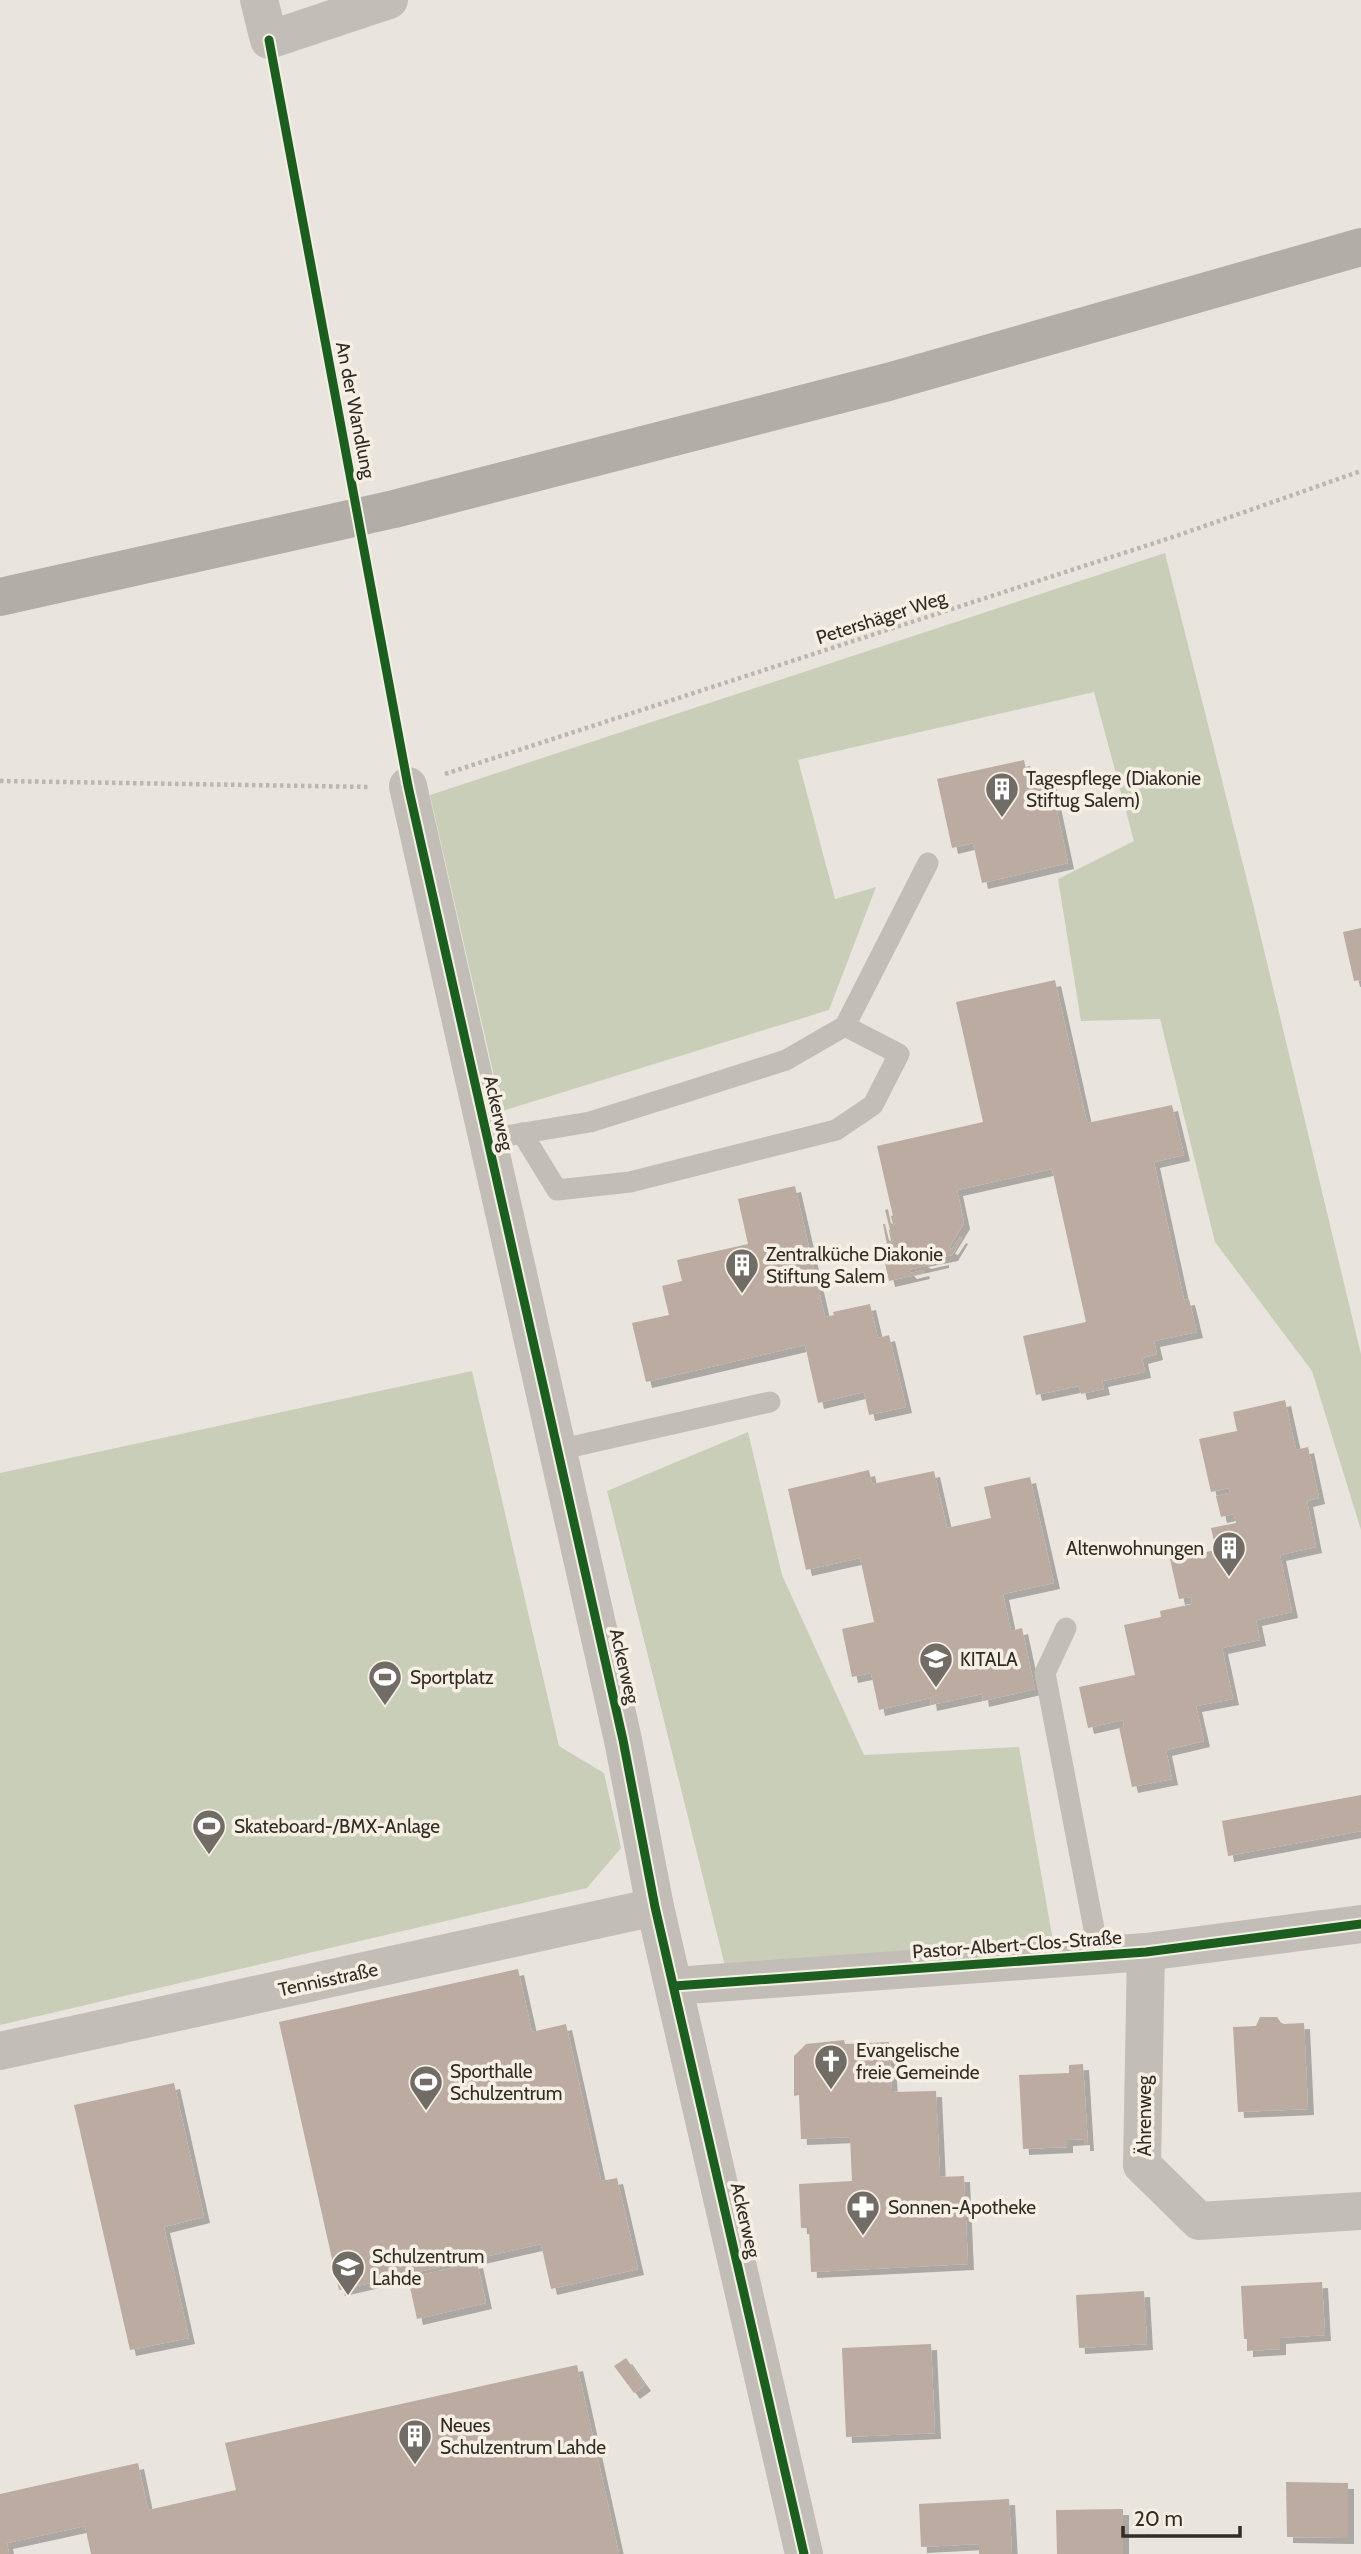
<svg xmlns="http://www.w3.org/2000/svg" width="1361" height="2554" font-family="Cabin,sans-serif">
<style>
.green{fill:#c9ceb9}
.building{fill:#bbaba1;filter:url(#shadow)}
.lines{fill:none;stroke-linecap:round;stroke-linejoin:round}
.path{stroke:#bbb6b0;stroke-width:4.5;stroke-dasharray:3.5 3.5;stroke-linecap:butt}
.service{stroke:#c2bdb7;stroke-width:21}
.minor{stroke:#c2bdb7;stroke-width:38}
.secondary{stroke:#b3ada8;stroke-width:38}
.cycleway-casing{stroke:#f6efe4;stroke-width:13}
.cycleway{stroke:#1b5e20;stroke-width:9}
.labels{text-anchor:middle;stroke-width:7;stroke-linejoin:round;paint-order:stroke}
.street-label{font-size:19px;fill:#322b26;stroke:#f6efe4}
.poi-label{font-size:19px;fill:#322b26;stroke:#f6efe4;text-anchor:start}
</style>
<defs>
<filter id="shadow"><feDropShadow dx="6" dy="6" stdDeviation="0" flood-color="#0004"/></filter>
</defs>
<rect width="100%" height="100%" fill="#e9e5de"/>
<g class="green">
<path d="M1165,553L1251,896L1361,1354V1530L1312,1371L1215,1242L1160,1019L1081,1021L1058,879L1134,841L1094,692L798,760L835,899L876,887L829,1010L502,1111L430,795Z"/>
<path d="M472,1371L559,1746L604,1773L621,1848L587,1888L0,2025V1473Z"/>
<path d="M748,1432L782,1575L864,1755L1019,1747L1054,1947L725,1966L607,1491Z"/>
</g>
<g class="building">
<path d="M1024,760L1029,783L1050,779L1068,863L982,883L973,843L952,848L937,779Z"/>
<path d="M1361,928V980L1354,981L1343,932Z"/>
<path d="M1055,980L1087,1123L1172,1105L1184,1155L1154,1162L1184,1300L1189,1299L1197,1332L1154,1341L1157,1354L1142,1358L1145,1372L1102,1381L1104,1389L1081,1394L1079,1386L1036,1395L1023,1336L1086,1322L1052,1169L957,1190L964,1223L949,1248L952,1249L960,1237L962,1238L952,1255L922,1261L925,1263L943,1259V1262L908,1270L911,1273L923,1270L924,1273L889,1281L881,1245H884L887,1258L890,1260L883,1224H885L889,1240L893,1242L885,1210L888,1209L891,1223L895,1225L877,1146L983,1122L956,1002Z"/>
<path d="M795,1186L825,1317L834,1315L833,1312L870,1304L878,1338L889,1335L906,1407L869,1415L864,1392L818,1403L805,1345L646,1382L632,1323L669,1315L662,1286L682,1281L677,1260L748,1244L738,1199Z"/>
<path d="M1285,1400L1296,1450L1308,1447L1319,1498L1307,1501L1316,1547L1280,1555L1292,1612L1256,1620L1260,1640L1222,1648L1233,1699L1196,1706L1204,1741L1166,1750L1172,1779L1132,1787L1119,1727H1124L1123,1720L1088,1728L1079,1687L1135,1675L1124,1625L1161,1617L1160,1611L1192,1604L1191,1597L1179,1599L1170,1559L1216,1550L1211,1528L1236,1523L1234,1514L1221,1517L1216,1496L1230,1493L1229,1488L1211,1492L1199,1439L1237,1431L1233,1412Z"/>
<path d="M869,1470L872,1484L934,1471L947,1528L991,1518L984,1487L1030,1477L1054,1583L1003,1594L1011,1631L1022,1628L1035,1689L983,1701L982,1694L931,1705L930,1698L879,1710L871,1673L852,1677L842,1629L874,1622L860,1558L806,1570L788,1489Z"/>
<path d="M1361,1795V1831L1228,1856L1222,1821Z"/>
<path d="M518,1969L532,2032L566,2024L601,2181L617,2178L638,2269L551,2289L541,2244L339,2290L279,2022Z"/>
<path d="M1260,2017H1277L1282,2024L1304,2023L1308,2109L1238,2112L1233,2027L1256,2026Z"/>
<path d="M844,2040L845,2044L889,2042L892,2092L936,2091L940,2177L964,2176L968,2264L811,2272L809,2228H801L799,2184L852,2181L850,2137L801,2139L799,2095L794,2096V2056L806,2044Z"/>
<path d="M1083,2064L1088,2145H1084V2139L1067,2140V2147L1023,2149L1019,2075L1069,2073V2065Z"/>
<path d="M174,2083L204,2217L164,2227L189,2338L130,2350L74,2105Z"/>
<path d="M477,2262L486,2303L417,2319L408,2278Z"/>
<path d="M1322,2282L1325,2335L1280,2338V2349L1247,2351V2339H1244L1241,2286Z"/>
<path d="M1144,2291L1147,2344L1079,2348L1076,2295Z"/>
<path d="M931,2344L935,2433L846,2437L842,2348Z"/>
<path d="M626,2358L645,2385L634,2393L614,2366Z"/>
<path d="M577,2365L619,2554H91L85,2526L7,2543L9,2554H0V2494L138,2463L148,2510L236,2490L225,2443Z"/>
<path d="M1286,2482L1348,2483V2538L1287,2537Z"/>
<path d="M1009,2499L1012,2554H979V2544L921,2547L919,2504Z"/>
<path d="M1123,2509V2554H1057L1056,2510Z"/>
</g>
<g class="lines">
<g class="path">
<path d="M445,774L1179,535L1361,471"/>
<path d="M0,781L371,787"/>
</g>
<g class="service">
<path d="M522,1133L557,1190L630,1182L836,1130L873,1105L899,1054L845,1026"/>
<path d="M487,1139L590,1122L686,1092L786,1060L845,1026L928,863"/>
<path d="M558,1450L770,1402"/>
<path d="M1066,1628L1045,1673L1099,1955"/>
</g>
<g class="minor">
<path d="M259,0L269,40L389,0"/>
<path d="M408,786L623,1740L655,1907L804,2554"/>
<path d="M1146,1952L1142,2165L1199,2221L1361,2211"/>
<path d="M674,1986L1146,1952L1361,1924"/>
<path d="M0,2051L655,1907"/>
</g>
<path class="secondary" d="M0,597L394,509L888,382L1361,247"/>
<g class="cycleway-casing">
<g id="cycleway">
<path d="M269,40L408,786L623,1740L655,1907L804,2554"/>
<path d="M674,1986L1146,1952L1361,1924"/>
</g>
</g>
<use href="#cycleway" class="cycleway"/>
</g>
<defs>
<g id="building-pin" transform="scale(1.75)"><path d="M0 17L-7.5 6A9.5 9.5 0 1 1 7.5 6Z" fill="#726c66" stroke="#f6efe4"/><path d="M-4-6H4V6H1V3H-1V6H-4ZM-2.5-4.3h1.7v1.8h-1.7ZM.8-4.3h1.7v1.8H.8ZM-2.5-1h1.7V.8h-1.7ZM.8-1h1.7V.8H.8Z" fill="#fff"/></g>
<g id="school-pin" transform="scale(1.75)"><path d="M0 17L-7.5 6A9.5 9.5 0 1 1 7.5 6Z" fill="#726c66" stroke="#f6efe4"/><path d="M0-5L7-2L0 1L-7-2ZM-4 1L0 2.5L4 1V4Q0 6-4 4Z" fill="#fff"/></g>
<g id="stadium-pin" transform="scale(1.75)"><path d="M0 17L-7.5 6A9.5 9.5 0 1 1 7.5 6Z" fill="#726c66" stroke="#f6efe4"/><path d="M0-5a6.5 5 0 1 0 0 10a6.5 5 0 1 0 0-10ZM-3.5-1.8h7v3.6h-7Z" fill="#fff"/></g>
<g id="church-pin" transform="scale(1.75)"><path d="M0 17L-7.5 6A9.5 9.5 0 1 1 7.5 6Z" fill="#726c66" stroke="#f6efe4"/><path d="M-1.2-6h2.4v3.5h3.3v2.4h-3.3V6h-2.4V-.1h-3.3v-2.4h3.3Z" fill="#fff"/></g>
<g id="pharmacy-pin" transform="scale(1.75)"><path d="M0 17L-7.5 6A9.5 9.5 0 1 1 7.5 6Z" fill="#726c66" stroke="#f6efe4"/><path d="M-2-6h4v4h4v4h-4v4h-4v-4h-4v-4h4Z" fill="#fff"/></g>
</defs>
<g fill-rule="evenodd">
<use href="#building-pin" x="1002" y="789"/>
<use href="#building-pin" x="742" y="1265"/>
<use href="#building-pin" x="1229" y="1548"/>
<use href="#school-pin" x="936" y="1659"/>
<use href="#stadium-pin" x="385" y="1677"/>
<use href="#stadium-pin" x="209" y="1826"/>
<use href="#church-pin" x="831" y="2061"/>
<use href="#stadium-pin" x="426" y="2082"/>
<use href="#pharmacy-pin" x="863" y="2207"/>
<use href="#school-pin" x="348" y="2267"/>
<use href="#building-pin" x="415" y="2436"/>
</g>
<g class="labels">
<g class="street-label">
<text transform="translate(356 410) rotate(79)" y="7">An der Wandlung</text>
<text transform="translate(881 617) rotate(-18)" y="7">Petershäger Weg</text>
<text transform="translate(499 1113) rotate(77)" y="7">Ackerweg</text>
<text transform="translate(625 1666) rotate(77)" y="7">Ackerweg</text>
<text transform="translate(1017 1944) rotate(-4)" y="7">Pastor-Albert-Clos-Straße</text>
<text transform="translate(328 1979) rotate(-12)" y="7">Tennisstraße</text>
<text transform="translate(1144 2116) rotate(-90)" y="7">Ährenweg</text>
<text transform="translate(746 2220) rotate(77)" y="7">Ackerweg</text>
</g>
<g class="poi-label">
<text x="1026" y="785">Tagespflege (Diakonie<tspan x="1026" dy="22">Stiftug Salem)</tspan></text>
<text x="766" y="1261">Zentralküche Diakonie<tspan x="766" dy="22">Stiftung Salem</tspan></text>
<text x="1204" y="1555" text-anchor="end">Altenwohnungen</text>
<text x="960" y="1666">KITALA</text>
<text x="410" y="1684">Sportplatz</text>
<text x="234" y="1833">Skateboard-/BMX-Anlage</text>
<text x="856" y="2057">Evangelische<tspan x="856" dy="22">freie Gemeinde</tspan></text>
<text x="450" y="2078">Sporthalle<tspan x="450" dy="22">Schulzentrum</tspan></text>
<text x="888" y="2214">Sonnen-Apotheke</text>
<text x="372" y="2263">Schulzentrum<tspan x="372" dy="22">Lahde</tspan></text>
<text x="440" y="2432">Neues<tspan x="440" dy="22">Schulzentrum Lahde</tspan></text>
</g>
</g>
<path d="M1123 2526v10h117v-10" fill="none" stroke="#322b26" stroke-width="3.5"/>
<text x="1134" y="2526" font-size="21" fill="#322b26" stroke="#f6efe4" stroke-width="5" paint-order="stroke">20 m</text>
</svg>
